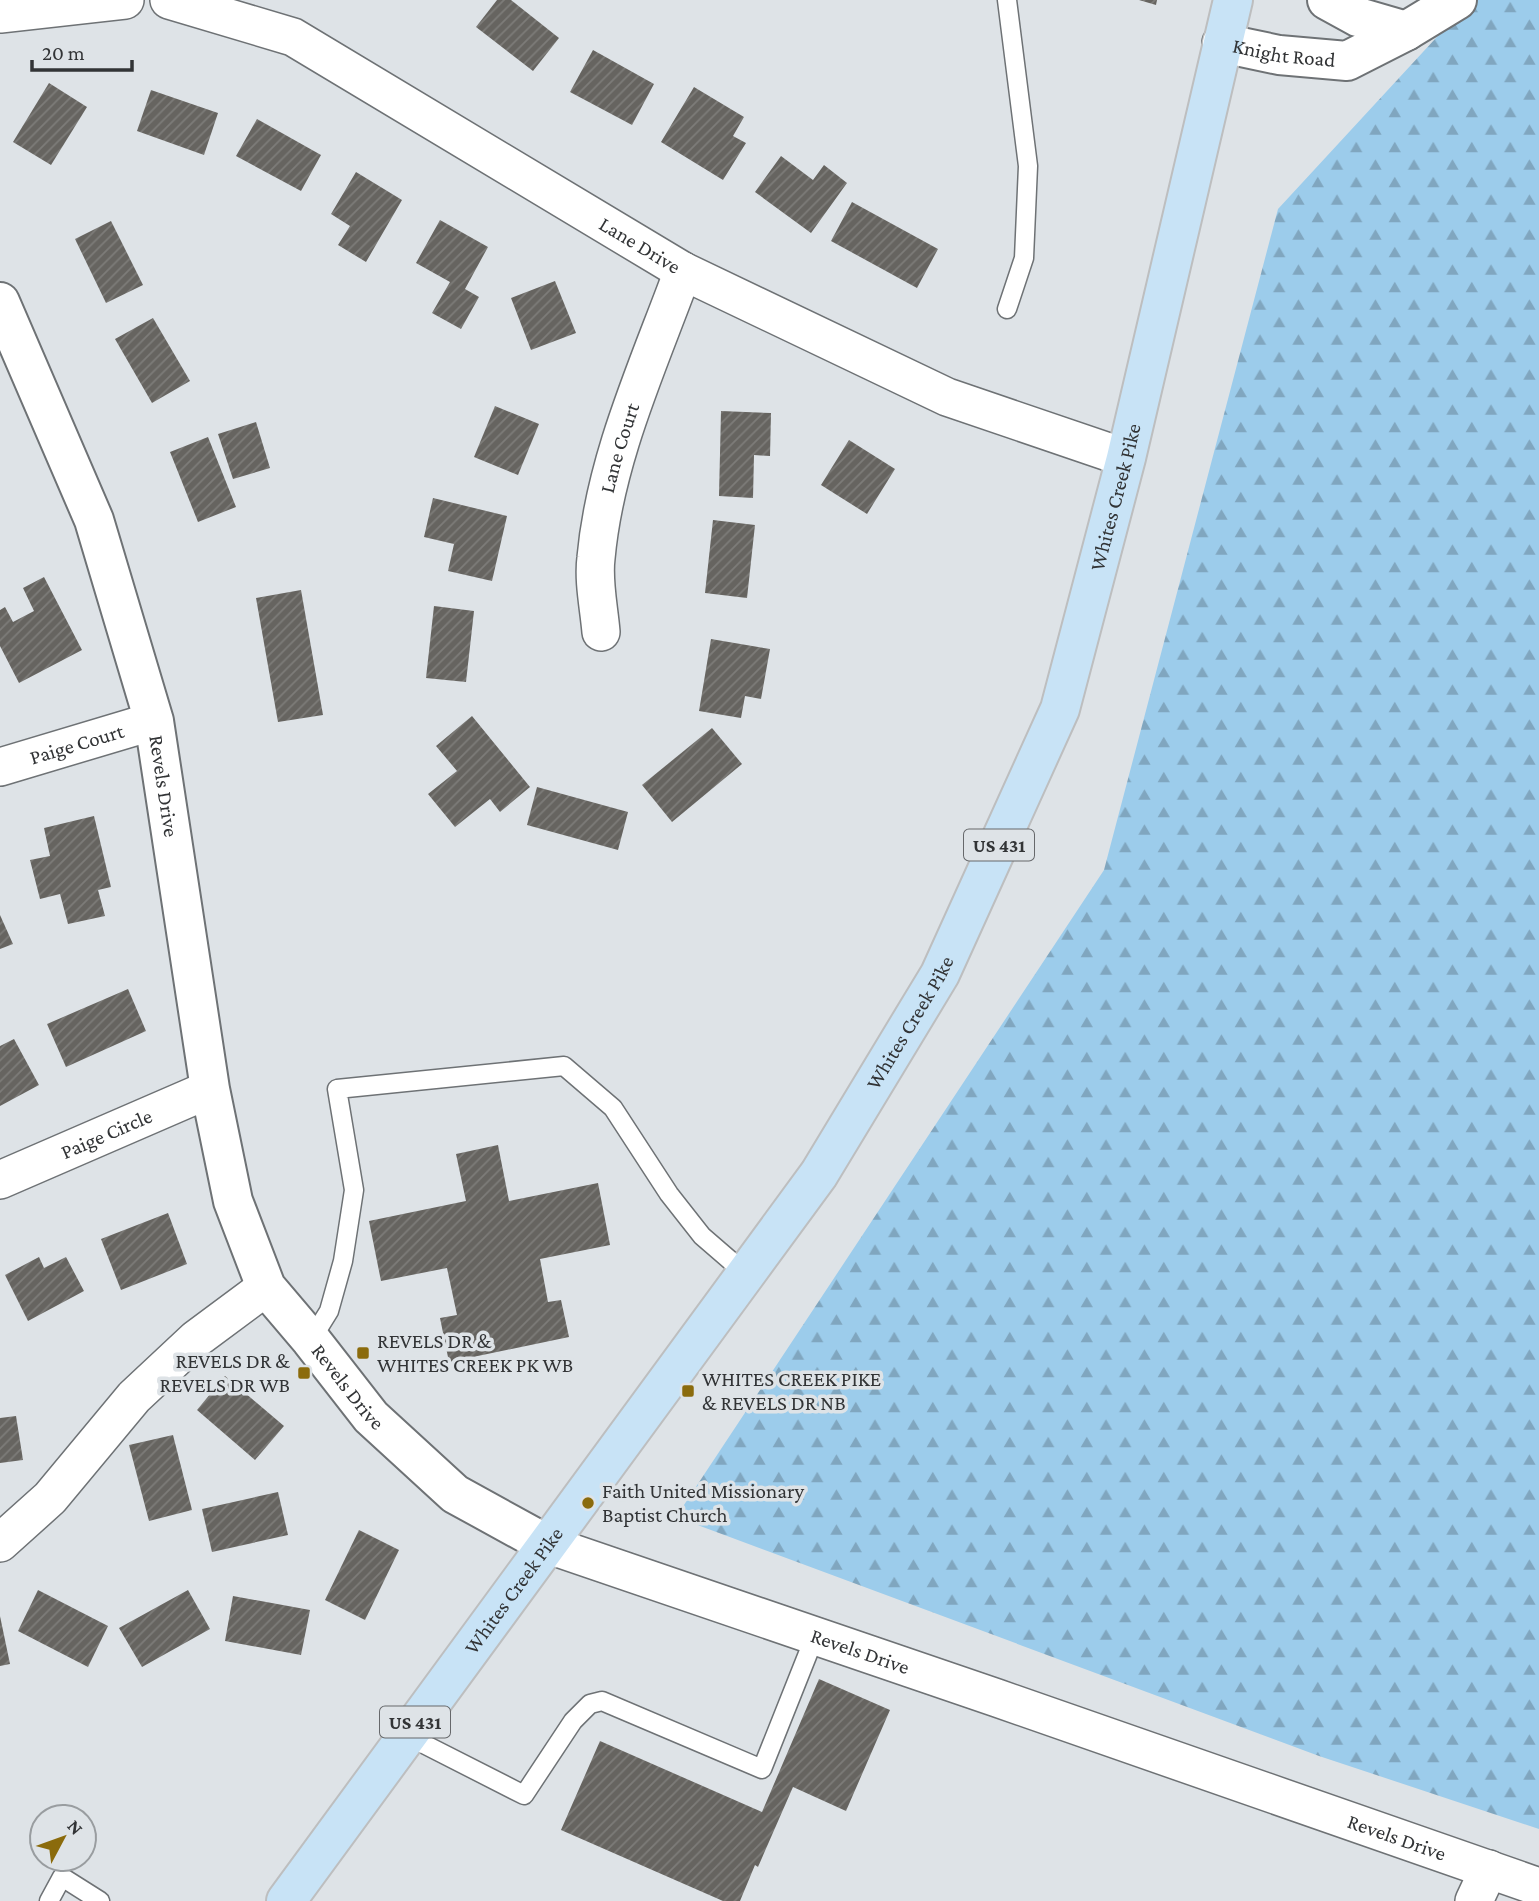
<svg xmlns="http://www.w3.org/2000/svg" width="1539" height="1901" font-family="'Crimson Pro',serif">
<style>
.forest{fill:url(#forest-firs)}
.building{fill:url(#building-hatch)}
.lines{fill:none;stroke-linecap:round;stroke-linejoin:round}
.service-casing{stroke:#6e7275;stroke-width:21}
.minor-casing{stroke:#6e7275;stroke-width:40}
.tertiary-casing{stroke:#6e7275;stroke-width:42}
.primary-casing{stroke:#bdbebf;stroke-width:42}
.service{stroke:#fff;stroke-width:18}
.minor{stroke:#fff;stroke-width:37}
.tertiary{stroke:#fff;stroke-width:38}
.primary{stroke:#c8e3f6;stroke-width:38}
.poi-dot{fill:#8b6b0c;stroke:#dee3e7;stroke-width:2.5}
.labels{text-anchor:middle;stroke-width:7;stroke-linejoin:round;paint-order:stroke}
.shield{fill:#dee3e7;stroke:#66686b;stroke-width:2}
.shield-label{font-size:19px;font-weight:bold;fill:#323436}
.street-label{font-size:21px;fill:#323436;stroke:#dee3e7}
.poi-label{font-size:21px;fill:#323436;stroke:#dee3e7;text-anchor:start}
</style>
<defs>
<pattern id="forest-firs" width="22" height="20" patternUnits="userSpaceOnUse" patternTransform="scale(1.75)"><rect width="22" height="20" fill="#9ccceb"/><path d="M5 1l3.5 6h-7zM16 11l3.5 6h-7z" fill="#80a6bf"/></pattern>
<pattern id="building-hatch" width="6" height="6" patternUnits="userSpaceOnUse" patternTransform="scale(1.75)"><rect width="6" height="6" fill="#666460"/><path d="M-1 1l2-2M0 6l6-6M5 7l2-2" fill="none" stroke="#7d7c79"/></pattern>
</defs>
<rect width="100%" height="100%" fill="#dee3e7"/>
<path class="forest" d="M1471,0H1539V1829L1319,1756L676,1517L1104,870L1278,209Z"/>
<g class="building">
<path d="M497,0H511L559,38L533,71L476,27Z"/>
<path d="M1139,0H1157L1156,5Z"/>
<path d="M593,50L654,84L632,125L570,92Z"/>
<path d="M49,83L87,107L51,165L13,142Z"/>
<path d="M694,87L744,117L733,136L746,143L723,180L661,142Z"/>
<path d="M151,90L218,113L204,155L137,131Z"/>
<path d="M257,119L321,155L301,191L236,156Z"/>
<path d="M781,156L813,180L824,165L847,183L811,233L755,192Z"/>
<path d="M356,172L402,200L366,262L338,245L350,226L331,214Z"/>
<path d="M852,202L938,249L917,288L831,241Z"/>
<path d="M440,220L488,247L465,289L479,297L461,329L432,313L450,282L416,263Z"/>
<path d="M111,221L143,285L106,303L75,239Z"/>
<path d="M555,281L576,333L531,350L511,298Z"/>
<path d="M153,318L190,381L152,403L115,339Z"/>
<path d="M495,406L539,424L518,475L474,457Z"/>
<path d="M721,411L771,413L770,456L754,455L753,498L719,496Z"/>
<path d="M256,422L270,468L233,479L218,434Z"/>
<path d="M208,437L236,507L198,522L170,452Z"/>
<path d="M849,440L895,469L867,514L821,485Z"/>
<path d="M433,498L507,516L492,581L448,571L454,544L424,537Z"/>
<path d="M713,520L755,525L747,598L705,593Z"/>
<path d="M44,577L82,650L19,683L0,646V610L5,607L13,622L34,611L23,588Z"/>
<path d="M301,590L323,715L278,722L256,598Z"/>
<path d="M434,606L474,611L466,682L426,678Z"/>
<path d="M711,639L770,649L761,699L745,696L741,718L699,711Z"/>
<path d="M472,716L530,787L500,812L490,799L455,827L428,794L457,771L436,746Z"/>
<path d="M712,728L742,764L672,822L642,785Z"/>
<path d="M537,787L628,812L618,850L527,825Z"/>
<path d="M94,816L111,887L98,890L105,916L68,924L60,894L40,899L30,860L50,856L44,828Z"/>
<path d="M0,915L13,944L0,949Z"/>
<path d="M128,989L146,1031L66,1067L47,1024Z"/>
<path d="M14,1039L39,1085L0,1106V1046Z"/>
<path d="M498,1145L509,1201L598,1183L610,1245L540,1259L548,1302L561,1300L569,1337L449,1362L440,1318L457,1315L447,1268L381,1281L369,1221L466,1201L456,1154Z"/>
<path d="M168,1213L187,1264L121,1290L101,1239Z"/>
<path d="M39,1257L44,1268L66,1257L84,1291L28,1321L5,1275Z"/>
<path d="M225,1376L284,1426L255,1460L197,1410Z"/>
<path d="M16,1416L23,1460L0,1463V1418Z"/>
<path d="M173,1435L192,1510L149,1521L129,1445Z"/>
<path d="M278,1492L288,1535L212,1552L202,1509Z"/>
<path d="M359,1530L399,1550L365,1620L325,1600Z"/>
<path d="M38,1590L108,1626L88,1667L18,1631Z"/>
<path d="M188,1590L210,1629L142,1667L119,1628Z"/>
<path d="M233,1596L310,1610L301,1655L225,1641Z"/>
<path d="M0,1616L10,1664L0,1666Z"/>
<path d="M819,1679L890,1710L846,1811L793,1787L758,1867L755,1865L740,1901H723L561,1830L600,1741L762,1812Z"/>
</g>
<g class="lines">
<g class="service-casing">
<g id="service">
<path d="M1007,309L1024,258L1028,166L1007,0"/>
<path d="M311,1340L329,1311L343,1261L354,1190L337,1089L564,1066L613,1108L669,1194L702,1236L746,1274"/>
<path d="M406,1735L524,1795L573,1721L590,1704L602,1701L762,1769L815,1636"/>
<path d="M49,1901L62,1877L100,1901"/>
</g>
</g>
<g class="minor-casing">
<g id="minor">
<path id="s1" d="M169,0L293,37L683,271L947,397L1126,458"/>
<path d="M0,14L125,0"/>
<path id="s2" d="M601,632C599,608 593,581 596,558C605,458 649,364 683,271"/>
<path id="s3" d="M0,767L154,721"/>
<path id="s4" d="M0,1180L210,1089"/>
<path d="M0,1543L50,1498L134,1397L196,1339L266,1287"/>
<path id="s5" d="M546,1544L997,1698L1539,1887"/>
<path d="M1474,1901L1489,1869"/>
</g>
</g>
<g class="tertiary-casing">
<g id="tertiary">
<path d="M1327,0L1358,17L1406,31"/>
<path id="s6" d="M1222,43L1279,55L1347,61L1406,31L1457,0"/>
<path id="s7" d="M0,302L94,520L154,721L210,1089L233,1201L266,1287L311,1340L371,1417L455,1494L546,1544"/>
</g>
</g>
<g class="primary-casing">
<g id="primary">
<path id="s8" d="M286,1901L819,1174L940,974L1060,709L1126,458L1233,0"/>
</g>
</g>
<use href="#service" class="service"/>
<use href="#minor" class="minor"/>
<use href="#tertiary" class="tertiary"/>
<use href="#primary" class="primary"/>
</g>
<g class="poi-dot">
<rect x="356" y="1346" width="14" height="14" rx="3.5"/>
<rect x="297" y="1366" width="14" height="14" rx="3.5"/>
<rect x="681" y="1384" width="14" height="14" rx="3.5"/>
<circle cx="588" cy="1503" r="7"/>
</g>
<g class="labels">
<g class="shield">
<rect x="964" y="829.5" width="70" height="31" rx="5"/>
<rect x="380" y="1706.5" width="70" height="31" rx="5"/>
</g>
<g class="shield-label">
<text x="999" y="852">US 431</text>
<text x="415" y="1729">US 431</text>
</g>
<g class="street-label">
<text dy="7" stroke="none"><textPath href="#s6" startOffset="63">Knight Road</textPath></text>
<text dy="7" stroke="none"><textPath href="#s1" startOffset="534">Lane Drive</textPath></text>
<text dy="7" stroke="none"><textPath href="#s2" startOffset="187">Lane Court</textPath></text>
<text dy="7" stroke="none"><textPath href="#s8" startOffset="1645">Whites Creek Pike</textPath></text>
<text dy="7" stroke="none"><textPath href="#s3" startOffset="80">Paige Court</textPath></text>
<text dy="7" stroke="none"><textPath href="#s7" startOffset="513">Revels Drive</textPath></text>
<text dy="7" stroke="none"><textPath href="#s8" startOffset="1078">Whites Creek Pike</textPath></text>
<text dy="7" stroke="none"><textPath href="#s4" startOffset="116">Paige Circle</textPath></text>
<text dy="7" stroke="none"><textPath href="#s7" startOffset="1155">Revels Drive</textPath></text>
<text dy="7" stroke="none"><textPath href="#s8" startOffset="385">Whites Creek Pike</textPath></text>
<text dy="7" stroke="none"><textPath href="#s5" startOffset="332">Revels Drive</textPath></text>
<text dy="7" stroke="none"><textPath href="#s5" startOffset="900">Revels Drive</textPath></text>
</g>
<g class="poi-label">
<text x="377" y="1348">REVELS DR &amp;<tspan x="377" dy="24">WHITES CREEK PK WB</tspan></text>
<text x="290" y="1368" text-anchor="end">REVELS DR &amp;<tspan x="290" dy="24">REVELS DR WB</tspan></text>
<text x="702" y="1386">WHITES CREEK PIKE<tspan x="702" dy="24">&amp; REVELS DR NB</tspan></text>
<text x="602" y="1498">Faith United Missionary<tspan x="602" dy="24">Baptist Church</tspan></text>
</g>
</g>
<g transform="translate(63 1838) rotate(49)"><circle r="33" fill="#dee3e7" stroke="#999da0" stroke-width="2"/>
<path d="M0-5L12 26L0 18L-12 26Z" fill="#8b6b0c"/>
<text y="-10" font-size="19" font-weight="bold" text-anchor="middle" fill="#323436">N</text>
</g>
<path d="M32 60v10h100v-10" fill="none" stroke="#323436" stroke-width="3.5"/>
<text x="42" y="60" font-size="21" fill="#323436" stroke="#dee3e7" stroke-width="5" paint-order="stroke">20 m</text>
</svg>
